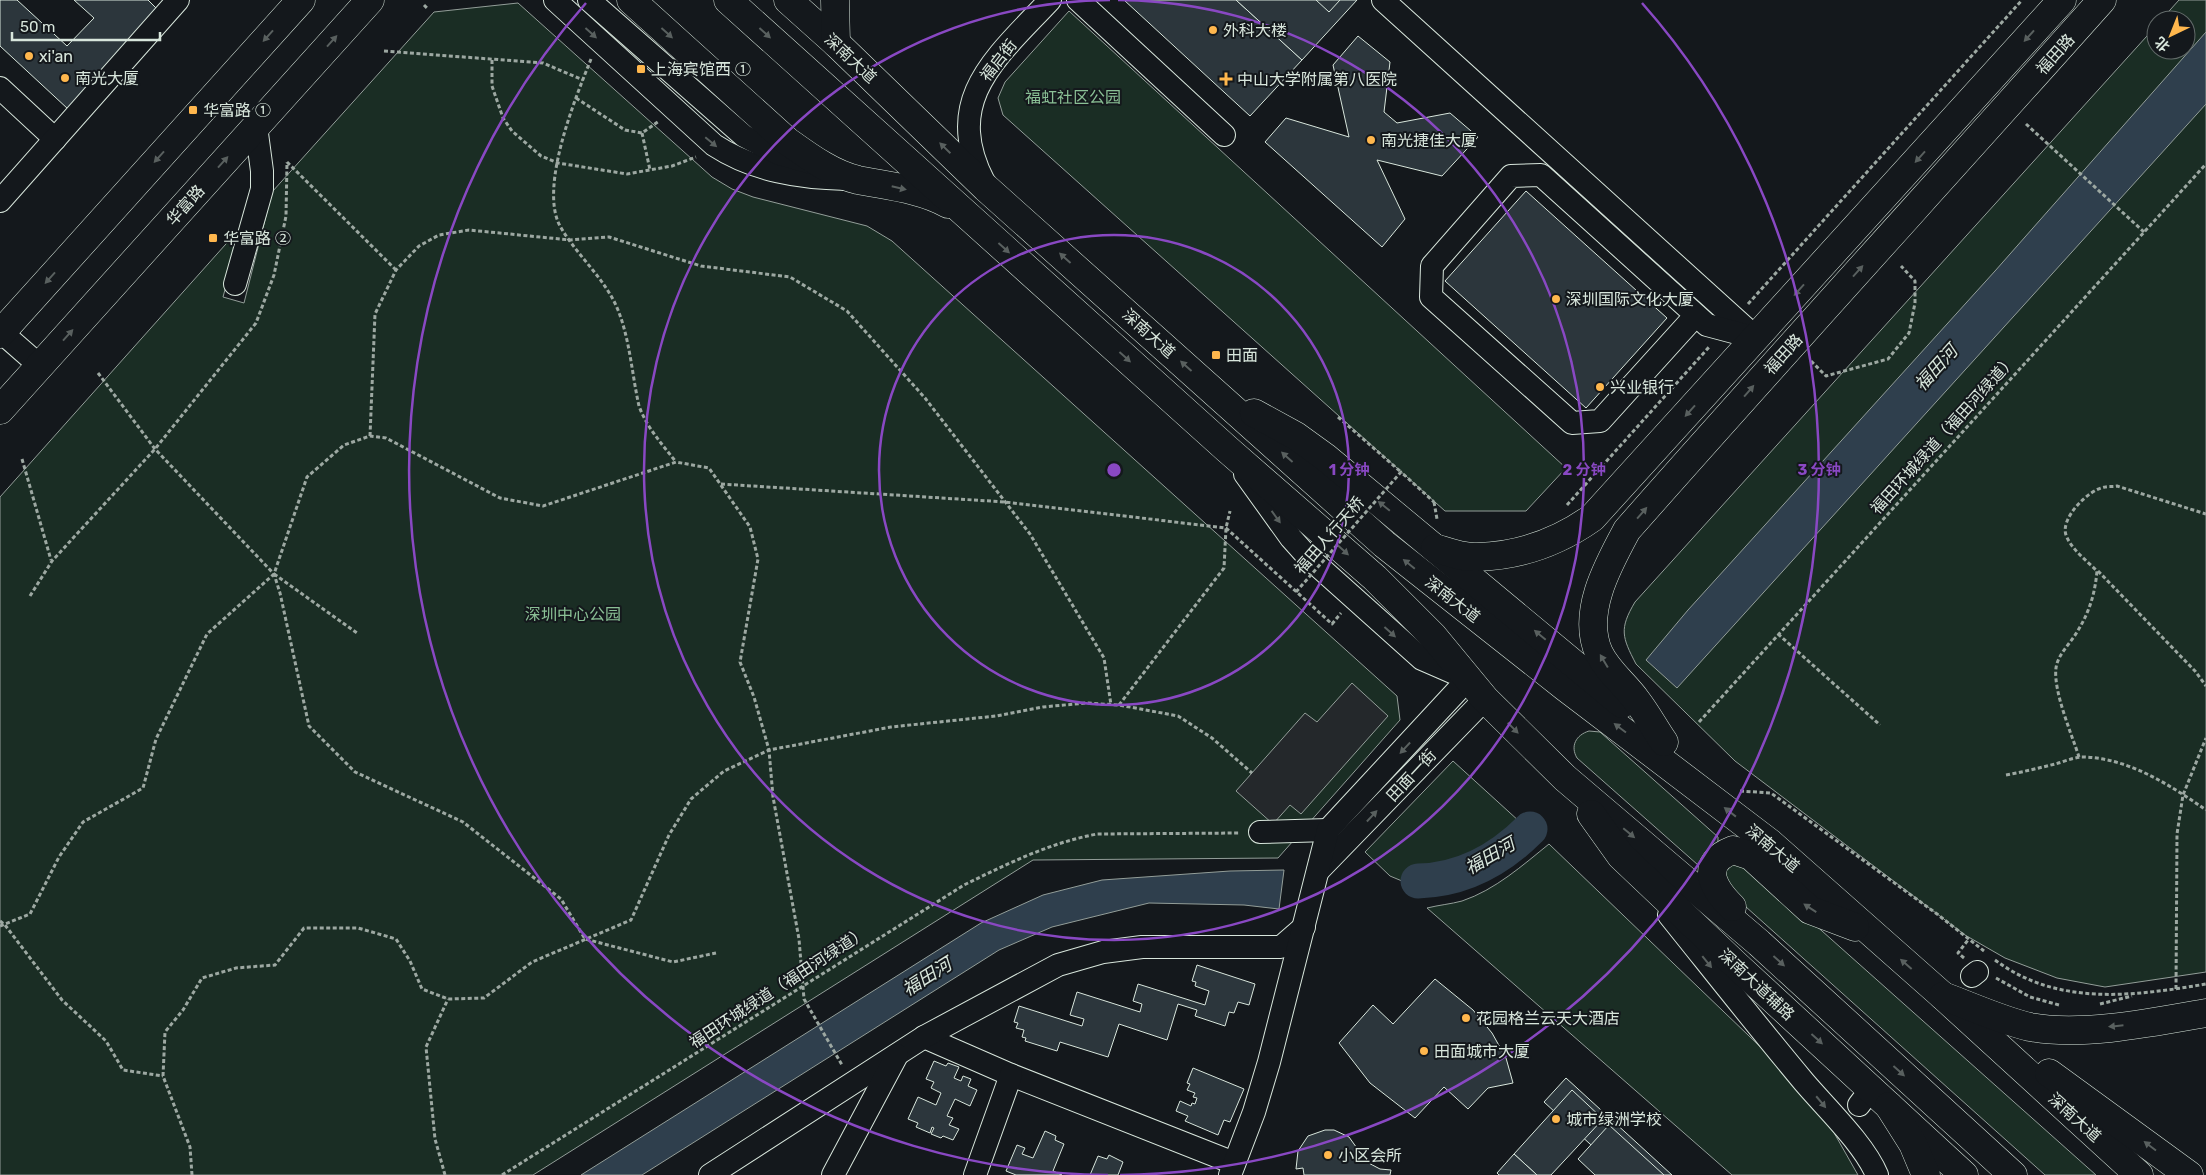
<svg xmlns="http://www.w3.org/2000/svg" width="2206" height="1175" font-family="Rubik,'Noto Sans SC',sans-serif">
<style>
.green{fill:#1a2d24;stroke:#939e99}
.parking{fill:#24282b;stroke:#939e99}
.water{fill:#2f3f4d;stroke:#939e99}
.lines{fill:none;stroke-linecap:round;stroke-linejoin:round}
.river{stroke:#2f3f4d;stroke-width:35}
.building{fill:#2c363c;stroke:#d8e6dc}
.minor-casing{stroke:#d8e6dc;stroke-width:24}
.major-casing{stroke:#d8e6dc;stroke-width:29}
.highway-casing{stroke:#d8e6dc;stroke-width:29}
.path{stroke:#9da8a2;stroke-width:3;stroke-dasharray:4 2.5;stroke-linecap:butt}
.minor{stroke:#14181c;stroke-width:22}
.major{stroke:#14181c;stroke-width:28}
.highway{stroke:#14181c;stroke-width:28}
.path-bridge{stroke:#9da8a2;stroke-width:3;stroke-dasharray:4 2.5;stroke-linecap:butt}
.oneway{fill:#59605f}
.ring{fill:none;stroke:#8948c3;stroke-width:2.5}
.poi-dot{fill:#ffb74d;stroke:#14181c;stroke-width:2}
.labels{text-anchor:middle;stroke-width:4;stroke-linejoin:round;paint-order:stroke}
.poi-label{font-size:16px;fill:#d8e6dc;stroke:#14181c;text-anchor:start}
.street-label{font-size:16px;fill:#d8e6dc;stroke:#14181c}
.park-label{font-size:16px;fill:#8ac095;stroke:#14181c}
.water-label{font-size:18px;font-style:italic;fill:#d8e6dc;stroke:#14181c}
.centre{fill:#8948c3;stroke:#14181c;stroke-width:2.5}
.ring-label{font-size:15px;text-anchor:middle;font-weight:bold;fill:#8948c3;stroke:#14181c;stroke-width:4;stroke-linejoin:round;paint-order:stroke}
</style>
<rect width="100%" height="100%" fill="#14181c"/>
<g class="green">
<path d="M2179,0H2206V972L2105,987L2057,978L2005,958L1965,935L1735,761L1636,664C1622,637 1619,629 1635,602L2156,26V50H2186V20H2161Z"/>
<path d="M518,3L712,177L732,189L753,197L867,226L892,241L1397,696L1400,720L1278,858L1033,860L533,1175H0V497L242,226L223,297L244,303L272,192L434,12Z"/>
<path d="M1069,11L1566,468L1526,511H1445L1003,115L998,98L1005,82Z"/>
<path d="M1589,731L1600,732L1718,837V842L1707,851L1698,865L1577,758C1570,746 1576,735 1589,731Z"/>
<path d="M1453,761L1520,822L1489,847L1458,866L1418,878L1402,881L1390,876L1365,852Z"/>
<path d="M1549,844L1773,1059L1803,1092L1833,1131L1858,1175H1732L1427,908C1439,905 1451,904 1462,901C1495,890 1523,865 1549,844Z"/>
<path d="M1732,864L1749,866L2096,1175H2045L1726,889L1724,872Z"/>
</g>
<path class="parking" d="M1352,683L1388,716L1301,814L1290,805L1273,824L1236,791L1305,713L1317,722Z"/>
<g class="water">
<path d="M2206,32V104L1677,688L1646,660L1688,610L1995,271Z"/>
<path d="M1284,870L1279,909L1244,905L1149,903L1052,927L999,950L642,1175H581L981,923L1043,895L1102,880L1230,871Z"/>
</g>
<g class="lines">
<path class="river" d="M1418,881C1463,880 1499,860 1530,829"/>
</g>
<g class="building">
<path d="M0,0H17L67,46L94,18L74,0H148L159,11L68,109L0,46Z"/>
<path d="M1124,0H1236L1302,60L1250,116Z"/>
<path d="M1236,0H1357L1302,60Z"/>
<path d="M1316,0H1340L1329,12Z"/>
<path d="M1358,36L1390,62L1384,112L1397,123L1450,113L1478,137L1442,176L1377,160L1405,219L1382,247L1265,142L1286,118L1349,137L1333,65Z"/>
<path d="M1526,191L1667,318L1586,408L1445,281Z"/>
<path d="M1197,965L1255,984L1249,1005L1238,1002L1234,1013L1229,1012L1225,1026L1195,1016L1197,1010L1178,1004L1167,1040L1119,1024L1108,1057L1060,1042L1057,1051L1025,1041L1026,1038L1022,1037L1024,1030L1016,1028L1018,1023L1014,1022L1019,1006L1082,1026L1084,1019L1070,1015L1077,992L1140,1012L1142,1004L1133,1001L1138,984L1205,1005L1209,991L1195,986L1196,982L1192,981Z"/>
<path d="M1435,979L1473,1010L1492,1033L1506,1058L1513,1083L1488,1088L1468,1109L1444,1087L1415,1118L1370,1083L1339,1043L1373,1005L1393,1024Z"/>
<path d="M934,1061L946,1066L948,1063L959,1067L954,1078L961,1081L963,1076L971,1079L968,1086L977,1090L970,1106L955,1099L947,1116L953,1118L949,1125L959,1129L953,1140L943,1136L941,1138L931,1134L934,1128L932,1127L930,1133L916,1127L918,1123L908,1119L918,1097L936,1105L941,1093L931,1088L934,1082L926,1079Z"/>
<path d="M1193,1068L1244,1089L1230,1122L1224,1120L1218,1135L1185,1121L1188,1116L1176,1111L1180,1101L1191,1106L1192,1103L1195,1104L1197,1098L1193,1097L1195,1093L1187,1090L1190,1084L1187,1083Z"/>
<path d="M1566,1078L1672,1175H1624L1544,1102Z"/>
<path d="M1572,1090L1603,1119L1551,1175H1537L1514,1154Z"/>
<path d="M1609,1125L1664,1175H1595L1578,1159Z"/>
<path d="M1325,1130H1334L1349,1137L1359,1151L1361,1159L1380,1169L1391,1170L1390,1175H1304L1303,1168L1296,1169L1298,1151L1308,1136Z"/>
<path d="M1045,1131L1056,1136L1055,1140L1064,1144L1053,1171L1062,1175H1016L1006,1171L1017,1145L1025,1148L1022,1154L1033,1158Z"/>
<path d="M1514,1154L1537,1175H1499L1497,1173Z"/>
<path d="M1109,1155L1123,1162L1118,1175H1090L1098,1156L1107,1159Z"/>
</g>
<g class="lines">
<g class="minor-casing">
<g id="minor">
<path d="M555,0L714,145C754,171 799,178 846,179"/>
<path d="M589,0L744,136L779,154L811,163"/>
<path d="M1078,0L1224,135"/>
<path d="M1383,0L1754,336"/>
<path d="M0,88L55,139"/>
<path d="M984,182C941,99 998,56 1050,0"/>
<path d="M0,201L178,0"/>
<path d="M235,284L262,189V171L256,126"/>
<path d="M1696,315L1600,421L1572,423L1431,297L1432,266L1511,176L1541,175L1707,325L1756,338"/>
<path d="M0,331L40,366"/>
<path d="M1260,832L1328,830"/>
<path d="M1318,871L1485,699"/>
<path d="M1669,915C1714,971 1758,1027 1804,1082C1827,1109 1864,1144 1877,1175"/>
<path d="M1972,976L1977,972"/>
<path d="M924,1037L1011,1075L1234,1163"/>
<path d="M1859,1105L1862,1101"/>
<path d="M710,1175L924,1037L1058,965L1103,952L1142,947H1281L1304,927"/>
<path d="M833,1175L897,1055"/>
<path d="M975,1175L1011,1075"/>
<path d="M1230,1175L1254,1112L1269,1062L1328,830L1468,679L1422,659L1308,557L1291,538L1245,474"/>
</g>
</g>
<g class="major-casing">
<g id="major">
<path d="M631,0L787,141C808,156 832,174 858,180C888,186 921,189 948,204"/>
<path d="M728,0L1227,449L1375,578L1433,636L1485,699L1565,778L1759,943L2013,1175"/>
<path d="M788,0L836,43L986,188L1384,544L1565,687L1770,843L1943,996L2139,1175"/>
<path d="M835,0L836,43"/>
<path d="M0,334L301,0"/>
<path d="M0,410L370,0"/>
<path d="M1254,413L1296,436L1325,457L1622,704"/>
<path d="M1435,548C1448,552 1463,558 1477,557C1518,556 1558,542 1592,518L2062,0"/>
<path d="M1664,742C1655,729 1647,714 1637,701C1625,684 1608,672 1599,653C1581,613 1608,565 1627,530C1784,352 1944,177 2102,0"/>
<path d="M1591,814L1621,856L1736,965L1964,1175"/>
<path d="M1732,907C1712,887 1699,863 1733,850L1751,856L1810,910L1855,927"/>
<path d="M2049,1073L2189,1175"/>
</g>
</g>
<g class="highway-casing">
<g id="highway">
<path d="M1943,996C1970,1006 2003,1021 2030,1027C2081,1037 2155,1022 2206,1013"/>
<path d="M1889,1106L1913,1144L1926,1175"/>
</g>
</g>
<g class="path">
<path d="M424,5L428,9"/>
<path d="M384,51L543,63L583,80"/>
<path d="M591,59C575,99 539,187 560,226C577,256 605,278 618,310C630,340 632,375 639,406C647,428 662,444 676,462"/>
<path d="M492,60V86L503,118L512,131L541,156L558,163L627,174L672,166L696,157"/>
<path d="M576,98L625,130L642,133L659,121"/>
<path d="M2026,124L2144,232"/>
<path d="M642,133L650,170"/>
<path d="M287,162L396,270"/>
<path d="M1748,304L2022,0"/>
<path d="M1811,361L1826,376L1888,359L1909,333L1915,303V281L1901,266"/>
<path d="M98,373L155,449L274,574L280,593L309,726L355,772L463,822L561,899L585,939L673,962L716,953"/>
<path d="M1338,417L1401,472"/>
<path d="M370,436L375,314L396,270L419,246L439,235L469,230L570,240L609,237L701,266L790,277L847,311L925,398L1030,534L1104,658L1111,705"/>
<path d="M22,459L51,560"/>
<path d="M721,484L1005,502L1226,528L1332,624L1341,613"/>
<path d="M1434,502L1437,519"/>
<path d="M1567,505L1710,346"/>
<path d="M2098,571L2195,671L2206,686"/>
<path d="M274,574L357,633"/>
<path d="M30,596L52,561L155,449L256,323L274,275L286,216L287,162"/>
<path d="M1778,634L1880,725"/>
<path d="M1119,705L1224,568L1226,528L1230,511"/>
<path d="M1699,722L2206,164"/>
<path d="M2079,757C2072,735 2053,691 2056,668C2058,654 2070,644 2077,632C2089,613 2095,594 2097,571C2087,561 2071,549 2066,535C2060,518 2089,489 2105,487C2109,486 2113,487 2117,486L2206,514"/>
<path d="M2006,775C2023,772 2039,768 2055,764C2063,762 2072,758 2081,757C2127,757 2170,785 2206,810"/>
<path d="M1740,791L1771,793L1937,914L1984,951"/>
<path d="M0,921L5,925L62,1000L106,1041L123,1070L163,1076"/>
<path d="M0,926L30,914L59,857L83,822L143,788L156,739L207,634L274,574L307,477L344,445L370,436L386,438L500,498L543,506L676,462L709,468L750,527L758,559L740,662L754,697L769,750L773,797L799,939L804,999L842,1065"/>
<path d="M1964,958L1958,953L1968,940"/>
<path d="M1995,960C2058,1007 2134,996 2206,984"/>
<path d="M1996,978L2030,997L2059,1005"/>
<path d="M2176,989L2177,834L2183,795L2206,738"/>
<path d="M2100,1004L2132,996"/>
<path d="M192,1175L190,1147L163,1076L165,1032L183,1010L202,978L236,968L275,965L304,928H358L396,939L410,961L422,989L448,999L484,998L532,962L631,920L669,835L691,799L724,771L769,750L891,727L996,716L1043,707L1086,703L1119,705L1178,716L1212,738L1252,773"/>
<path d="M445,1175L435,1139L426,1047L448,999"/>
<path d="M502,1175L964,885C1007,864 1049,843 1097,834L1240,833"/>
</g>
<use href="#minor" class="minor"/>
<use href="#major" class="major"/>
<use href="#highway" class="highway"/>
<path class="path-bridge" d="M1296,592L1401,472L1434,502"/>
</g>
<defs><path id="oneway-solid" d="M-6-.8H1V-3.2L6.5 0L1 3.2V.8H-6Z" transform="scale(1.25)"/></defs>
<g class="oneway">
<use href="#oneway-solid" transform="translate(591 33) rotate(42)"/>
<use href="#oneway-solid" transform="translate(667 33) rotate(42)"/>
<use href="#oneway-solid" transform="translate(765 33) rotate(42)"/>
<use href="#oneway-solid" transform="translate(268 36) rotate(132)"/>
<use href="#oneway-solid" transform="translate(2029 36) rotate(132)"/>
<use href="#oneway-solid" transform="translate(332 41) rotate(-48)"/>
<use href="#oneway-solid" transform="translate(711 142) rotate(40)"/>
<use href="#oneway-solid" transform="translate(945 148) rotate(-136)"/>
<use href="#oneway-solid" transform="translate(159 157) rotate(132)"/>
<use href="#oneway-solid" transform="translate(1920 157) rotate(132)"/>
<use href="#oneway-solid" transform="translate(223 162) rotate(-48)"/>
<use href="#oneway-solid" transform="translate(899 188) rotate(13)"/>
<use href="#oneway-solid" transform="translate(1004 248) rotate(42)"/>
<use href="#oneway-solid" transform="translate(1065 258) rotate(-138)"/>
<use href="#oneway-solid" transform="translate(1858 271) rotate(-48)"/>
<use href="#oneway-solid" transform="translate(50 278) rotate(132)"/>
<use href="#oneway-solid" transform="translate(1799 290) rotate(132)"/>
<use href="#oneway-solid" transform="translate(68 335) rotate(-48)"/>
<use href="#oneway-solid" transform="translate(1125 357) rotate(42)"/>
<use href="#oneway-solid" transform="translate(1186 366) rotate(-138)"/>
<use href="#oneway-solid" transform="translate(1749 391) rotate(-49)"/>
<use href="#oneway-solid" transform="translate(1690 411) rotate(132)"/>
<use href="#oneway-solid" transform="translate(1287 457) rotate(-138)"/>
<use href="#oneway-solid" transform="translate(1384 506) rotate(-141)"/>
<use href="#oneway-solid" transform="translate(1642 513) rotate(-49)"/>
<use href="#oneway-solid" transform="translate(1276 517) rotate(54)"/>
<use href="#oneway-solid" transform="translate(1343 550) rotate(42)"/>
<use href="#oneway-solid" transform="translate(1409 564) rotate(-141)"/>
<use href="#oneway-solid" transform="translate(1390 632) rotate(42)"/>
<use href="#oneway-solid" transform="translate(1540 635) rotate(-140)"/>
<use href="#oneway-solid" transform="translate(1604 661) rotate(-121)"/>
<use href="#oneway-solid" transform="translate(1513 728) rotate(45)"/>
<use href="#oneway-solid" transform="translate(1620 728) rotate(-143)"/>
<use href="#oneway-solid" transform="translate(1405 748) rotate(133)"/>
<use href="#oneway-solid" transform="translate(1730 812) rotate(-142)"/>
<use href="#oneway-solid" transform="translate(1372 816) rotate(-47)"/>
<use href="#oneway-solid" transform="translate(1629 833) rotate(40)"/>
<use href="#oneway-solid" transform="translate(1810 908) rotate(-147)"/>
<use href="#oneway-solid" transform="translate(1779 961) rotate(42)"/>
<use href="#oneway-solid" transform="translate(1707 962) rotate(51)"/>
<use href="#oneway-solid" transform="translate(1906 964) rotate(-139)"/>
<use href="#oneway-solid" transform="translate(2116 1026) rotate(174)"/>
<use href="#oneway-solid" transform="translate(1817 1039) rotate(42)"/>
<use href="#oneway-solid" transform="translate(1899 1071) rotate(42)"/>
<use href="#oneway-solid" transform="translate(1821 1102) rotate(50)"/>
<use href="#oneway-solid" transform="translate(2150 1146) rotate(-143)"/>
</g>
<g class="ring">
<circle cx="1114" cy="470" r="235"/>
<path d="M1118 0A470 470 0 1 1 1110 0"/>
<path d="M1108 1175A705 705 0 0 1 586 3M1642 3A705 705 0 0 1 1120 1175"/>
</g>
<g class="poi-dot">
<circle cx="1213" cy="30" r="5"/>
<circle cx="29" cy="56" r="5"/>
<rect x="636" y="64" width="10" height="10" rx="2.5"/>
<circle cx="65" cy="78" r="5"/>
<path d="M1223.5 71.5h5v5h5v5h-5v5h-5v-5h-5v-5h5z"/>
<rect x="188" y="105" width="10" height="10" rx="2.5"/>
<circle cx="1371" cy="140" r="5"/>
<rect x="208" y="233" width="10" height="10" rx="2.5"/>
<circle cx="1556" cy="299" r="5"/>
<rect x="1211" y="350" width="10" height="10" rx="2.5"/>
<circle cx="1600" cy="387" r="5"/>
<circle cx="1466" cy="1018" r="5"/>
<circle cx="1424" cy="1051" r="5"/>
<circle cx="1556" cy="1119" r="5"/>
<circle cx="1328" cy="1155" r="5"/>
</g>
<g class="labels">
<g class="poi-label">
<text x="1223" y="36">外科大楼</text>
<text x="39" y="62">xi'an</text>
<text x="651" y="75">上海宾馆西 ①</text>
<text x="75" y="84">南光大厦</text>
<text x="1237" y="85">中山大学附属第八医院</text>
<text x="203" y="116">华富路 ①</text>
<text x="1381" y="146">南光捷佳大厦</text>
<text x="223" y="244">华富路 ②</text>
<text x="1566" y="305">深圳国际文化大厦</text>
<text x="1226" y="361">田面</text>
<text x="1610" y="393">兴业银行</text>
<text x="1476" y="1024">花园格兰云天大酒店</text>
<text x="1434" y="1057">田面城市大厦</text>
<text x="1566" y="1125">城市绿洲学校</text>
<text x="1338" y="1161">小区会所</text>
</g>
<g class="street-label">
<text transform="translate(2055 54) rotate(-48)" y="6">福田路</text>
<text transform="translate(851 58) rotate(43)" y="6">深南大道</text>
<text transform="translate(998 60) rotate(-52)" y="6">福启街</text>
<text transform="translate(185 205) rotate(-48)" y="6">华富路</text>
<text transform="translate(1149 333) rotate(42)" y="6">深南大道</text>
<text transform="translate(1783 354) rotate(-48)" y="6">福田路</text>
<text transform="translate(1943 434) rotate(-48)" y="6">福田环城绿道（福田河绿道）</text>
<text transform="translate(1329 535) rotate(-49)" y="6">福田人行天桥</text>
<text transform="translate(1453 599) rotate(38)" y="6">深南大道</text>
<text transform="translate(1411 775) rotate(-47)" y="6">田面一街</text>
<text transform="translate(1773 848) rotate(40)" y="6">深南大道</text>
<text transform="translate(1757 984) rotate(43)" y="6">深南大道辅路</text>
<text transform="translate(778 987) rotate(-33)" y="6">福田环城绿道（福田河绿道）</text>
<text transform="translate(2075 1117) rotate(42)" y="6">深南大道</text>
</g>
<g class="park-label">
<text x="1073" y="103">福虹社区公园</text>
<text x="573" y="620">深圳中心公园</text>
</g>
<g class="water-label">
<text transform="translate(1936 368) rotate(-48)" y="6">福田河</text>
<text transform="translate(1490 856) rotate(-30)" y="6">福田河</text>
<text transform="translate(927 977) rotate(-32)" y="6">福田河</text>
</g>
</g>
<circle cx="1114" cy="470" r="8" class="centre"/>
<g class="ring-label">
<text x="1349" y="475">1 分钟</text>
<text x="1584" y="475">2 分钟</text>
<text x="1819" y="475">3 分钟</text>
</g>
<g transform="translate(2171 35) rotate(223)"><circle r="24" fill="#14181c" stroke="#626a69"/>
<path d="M0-4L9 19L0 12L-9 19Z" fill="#ffb74d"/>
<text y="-8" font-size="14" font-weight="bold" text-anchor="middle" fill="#d8e6dc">北</text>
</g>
<path d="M12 32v8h148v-8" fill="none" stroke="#d8e6dc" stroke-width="2.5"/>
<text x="20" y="32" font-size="15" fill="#d8e6dc" stroke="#14181c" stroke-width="4" paint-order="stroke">50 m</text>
</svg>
